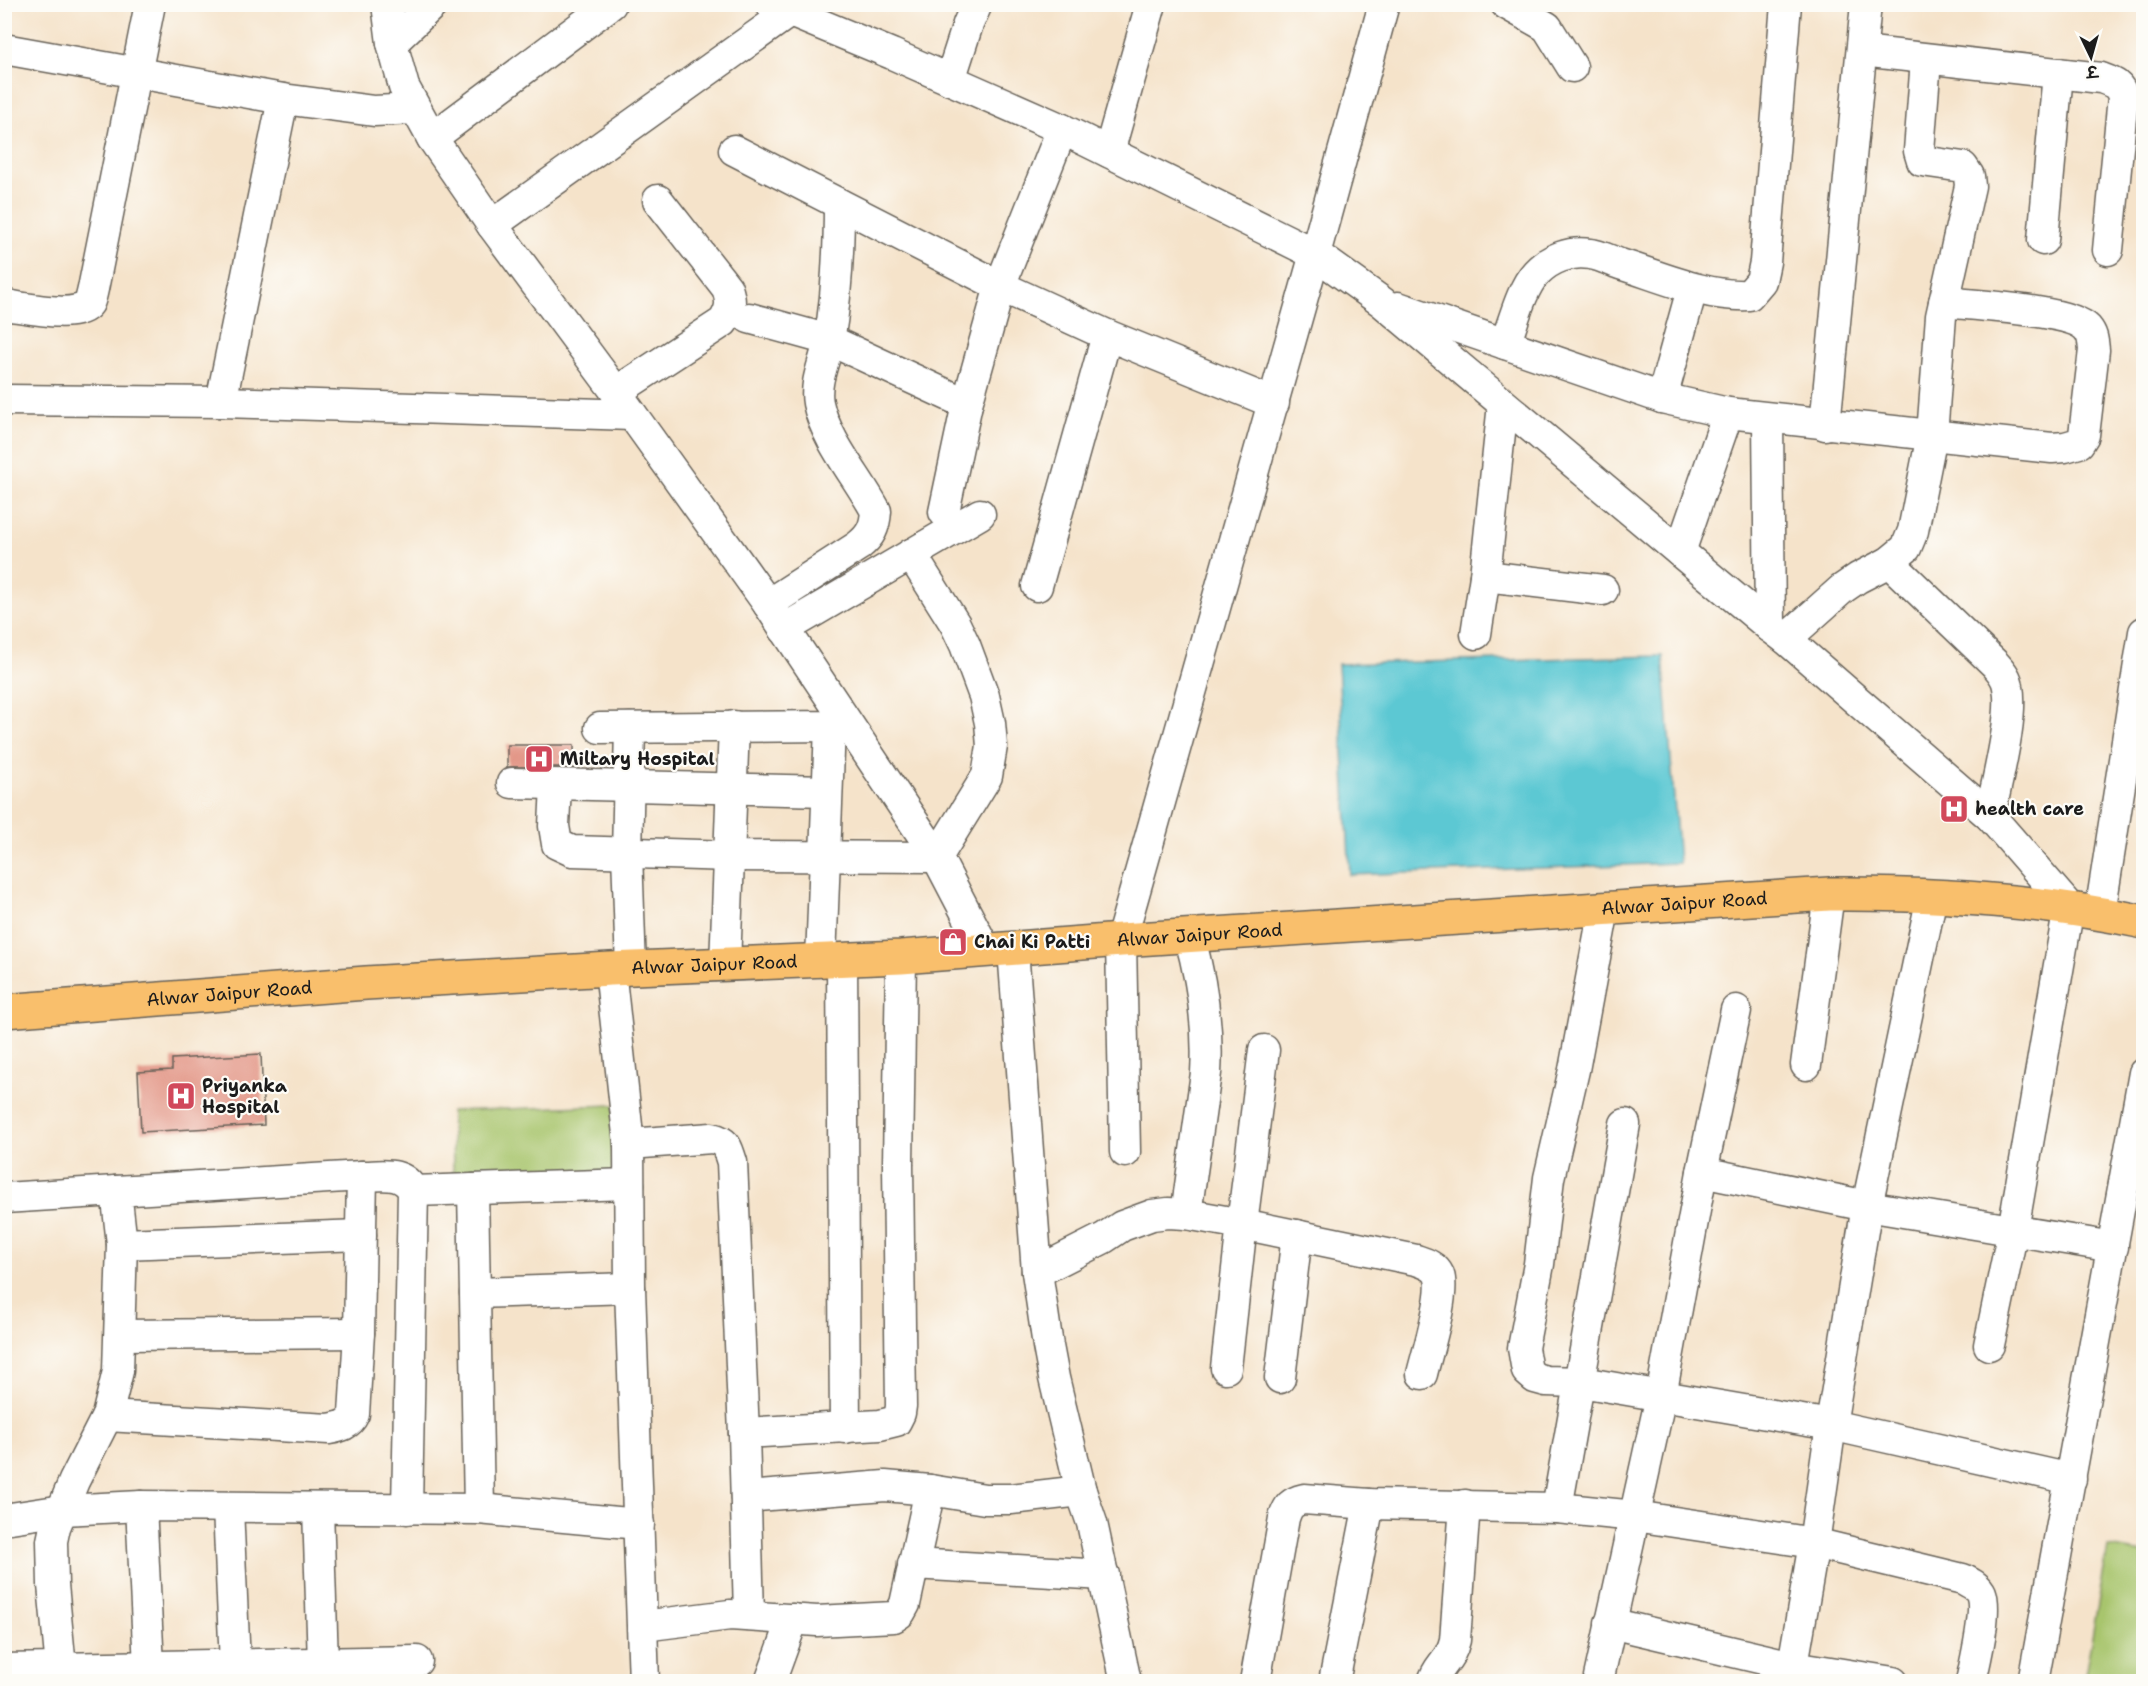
<svg xmlns="http://www.w3.org/2000/svg" width="2148" height="1686" font-family="'Shantell Sans','Playpen Sans Deva',sans-serif">
<style>
.green{fill:#a8c56d;stroke:#627044;stroke-width:1.5}
.water{fill:#5cc8d3;stroke:#3c7278;stroke-width:1.5}
.building{fill:#e19080}
.lines{fill:none;stroke-linecap:round;stroke-linejoin:round}
.minor-casing{stroke:#686259;stroke-width:33}
.major-casing{stroke:#686259;stroke-width:36}
.minor{stroke:#fff;stroke-width:30}
.major{stroke:#f9bf6c;stroke-width:33}
.labels{text-anchor:middle;stroke-width:4.5;stroke-linejoin:round;paint-order:stroke}
.poi-label{font-size:18px;font-weight:bold;fill:#1c1c1c;stroke:#fdfcf7;text-anchor:start}
.street-label{font-size:18px;fill:#1c1c1c;stroke:#fdfcf7}
</style>
<rect width="100%" height="100%" fill="#fdfcf7"/>
<filter id="ink" filterUnits="userSpaceOnUse"><feTurbulence type="fractalNoise" baseFrequency=".0167" numOctaves="2"/><feDisplacementMap in="SourceGraphic" scale="12" xChannelSelector="R" yChannelSelector="G"/><feConvolveMatrix kernelMatrix="1 2 1 2 8 2 1 2 1" color-interpolation-filters="sRGB"/></filter>
<filter id="wash" filterUnits="userSpaceOnUse"><feTurbulence type="fractalNoise" baseFrequency=".008" numOctaves="4" result="noise"/><feDisplacementMap in="SourceGraphic" scale="24" xChannelSelector="R" yChannelSelector="G"/><feGaussianBlur stdDeviation="1.35" result="paint"/><feColorMatrix in="noise" values="0 0 0 0 0 0 0 0 0 0 0 0 0 0 0 0 0 1.4 0 .05"/><feComposite in="paint" operator="in"/></filter>
<g filter="url(#wash)">
<rect width="100%" height="100%" fill="#f5e3ca"/>
<g class="green">
<path d="M614,1105L616,1185L454,1191L451,1111Z"/>
<path d="M2108,1547L2143,1553V1681H2084Z"/>
</g>
<path class="water" d="M1663,656L1679,863L1350,875L1338,664Z"/>
<g id="blocks">
<g class="building">
<rect x="507" y="745" width="67" height="22"/>
<path d="M261,1054L264,1125L141,1132L138,1072L172,1070V1059Z"/>
</g>
</g>
</g>
<g filter="url(#ink)">
<use href="#blocks" fill-opacity="0" stroke="#686259" stroke-width="1.5"/>
<g class="lines">
<g class="minor-casing">
<g id="minor">
<path d="M387,4L392,43L404,87L432,138L492,225L616,392L768,604L937,857L986,951"/>
<path d="M771,4L892,54L1062,129L1315,254L1121,940L1125,1152"/>
<path d="M1384,4L1315,254L1382,302L1680,552L1770,627L1786,639L1990,816L2069,907L2013,1230L1989,1345"/>
<path d="M1506,4L1547,27L1572,67"/>
<path d="M392,43L433,4"/>
<path d="M4,49L283,99L374,111L415,109"/>
<path d="M1862,51L2101,78C2112,82 2120,84 2123,97L2108,250"/>
<path d="M950,80L968,24L977,4"/>
<path d="M432,138L611,4"/>
<path d="M734,150L1000,286L1107,335L1274,403"/>
<path d="M1109,152L1151,4"/>
<path d="M492,225L788,13"/>
<path d="M2043,240L2058,73"/>
<path d="M4,305C23,307 78,320 89,303C91,299 92,293 93,289L150,4"/>
<path d="M1398,307L1662,398L1728,413L2052,448L2065,447L2079,443L2084,435L2094,350C2093,341 2093,335 2087,328C2071,310 1972,305 1944,302"/>
<path d="M749,318L829,340L967,404"/>
<path d="M1505,344C1513,324 1521,289 1536,273C1550,258 1570,251 1590,254C1600,255 1611,261 1620,264C1662,277 1705,297 1749,295L1761,281L1765,262L1786,4"/>
<path d="M616,392L723,322C731,310 732,302 727,288L658,200"/>
<path d="M1662,398L1689,300"/>
<path d="M4,400L221,402L632,415"/>
<path d="M221,402L283,99"/>
<path d="M1768,419L1770,627"/>
<path d="M1825,425L1866,4"/>
<path d="M944,512L967,404L1000,286L1062,129"/>
<path d="M1680,552L1728,413"/>
<path d="M1889,562L1995,664C2001,671 2007,677 2008,687C2014,717 1996,784 1990,816"/>
<path d="M1485,576L1603,590"/>
<path d="M1037,586L1107,335"/>
<path d="M768,604L858,546C871,536 875,527 876,511C858,477 826,441 818,403C814,382 825,361 829,341C837,296 839,249 839,204"/>
<path d="M784,629L980,514"/>
<path d="M1476,634L1485,576L1503,404"/>
<path d="M1786,639L1842,589L1858,578L1889,562L1906,548L1913,531L1932,435L1941,316L1970,186L1969,176L1963,167L1922,161L1919,151L1926,60"/>
<path d="M600,728L830,726L847,724"/>
<path d="M630,728L627,853L631,969"/>
<path d="M512,783L827,791"/>
<path d="M556,785L554,826L557,844L572,851L731,856L937,857L987,776L992,746L990,723L984,696L965,645L955,624L911,554"/>
<path d="M1604,909L1574,1070L1549,1178L1539,1264L1523,1348L1527,1371L1535,1378L1546,1381L1581,1382L1831,1425L2071,1479"/>
<path d="M2100,913L2144,632"/>
<path d="M1013,949L1037,1272L1048,1346L1054,1378L1081,1491L1092,1523L1126,1682"/>
<path d="M842,959L845,1428"/>
<path d="M821,960L830,726"/>
<path d="M725,965L734,726"/>
<path d="M610,969L629,1144L630,1288L644,1682"/>
<path d="M1806,1065L1829,894"/>
<path d="M629,1144L712,1138C728,1142 727,1148 732,1162L744,1433L749,1615"/>
<path d="M1702,1172L1867,1206L2113,1247"/>
<path d="M473,1189L479,1509"/>
<path d="M413,1191L629,1184"/>
<path d="M4,1198L116,1191"/>
<path d="M1186,1214L1206,1073C1209,1025 1202,981 1189,935"/>
<path d="M122,1244L361,1235"/>
<path d="M1037,1272L1104,1238L1122,1226L1152,1215L1168,1213L1186,1214L1242,1224L1416,1260C1425,1263 1435,1266 1439,1275C1446,1293 1427,1353 1422,1374"/>
<path d="M475,1293L630,1288"/>
<path d="M121,1335L359,1333"/>
<path d="M1226,1368L1242,1224L1264,1050"/>
<path d="M1280,1378L1297,1235"/>
<path d="M107,1416L329,1429C340,1427 349,1425 354,1414L359,1333L362,1176"/>
<path d="M744,1433L880,1425L896,1421L900,1413L901,1406L898,1165L901,957"/>
<path d="M746,1497L885,1486L930,1490L985,1499H1011L1081,1491"/>
<path d="M141,1506L149,1666"/>
<path d="M228,1508L235,1664"/>
<path d="M1557,1508L1625,1124"/>
<path d="M318,1509L323,1663"/>
<path d="M4,1519L63,1510L141,1506L479,1509L639,1524"/>
<path d="M913,1564L1104,1575"/>
<path d="M1610,1623L1793,1666L1893,1682"/>
<path d="M643,1626L730,1615L817,1621L894,1617L900,1613L905,1604L930,1490"/>
<path d="M61,1668L53,1585L52,1541L55,1527L74,1481L107,1416L118,1371L122,1244L116,1191L362,1176C381,1176 403,1170 413,1191L407,1509"/>
<path d="M4,1669L417,1661"/>
<path d="M1599,1677L1661,1396L1702,1172L1736,1010"/>
<path d="M770,1682L793,1619"/>
<path d="M1255,1682L1284,1518C1288,1506 1291,1502 1304,1499L1369,1504L1557,1508L1635,1516L1814,1543L1963,1579C1970,1583 1978,1586 1981,1593C1988,1611 1975,1662 1971,1682"/>
<path d="M1334,1682L1369,1504"/>
<path d="M1433,1682C1438,1664 1450,1662 1455,1640L1465,1505"/>
<path d="M1790,1682L1814,1543L1831,1425L1867,1206L1932,896"/>
<path d="M2033,1682L2144,1073"/>
</g>
</g>
<g class="major-casing">
<g id="major">
<path id="s1" d="M4,1011L366,983L610,969L901,957L1121,940L1829,894C1935,893 2040,900 2144,922"/>
</g>
</g>
<use href="#minor" class="minor"/>
<use href="#major" class="major"/>
</g>
</g>
<defs>
<g id="hospital-square" transform="scale(1.5)"><rect x="-9" y="-9" width="18" height="18" rx="4" fill="#d1495b" stroke="#fdfcf7"/><path d="M-5-5h3v3.5h4V-5h3V5h-3V1.5h-4V5h-3Z" fill="#fff"/></g>
<g id="shop-square" transform="scale(1.5)"><rect x="-9" y="-9" width="18" height="18" rx="4" fill="#d1495b" stroke="#fdfcf7"/><path d="M-5-2.5h2.3a2.7 3.5 0 0 1 5.4 0H5L5.5 6h-11ZM-1.5-2.5h3a1.5 2.3 0 0 0-3 0Z" fill="#fff"/></g>
</defs>
<g fill-rule="evenodd">
<use href="#hospital-square" x="539" y="759"/>
<use href="#hospital-square" x="1954" y="809"/>
<use href="#shop-square" x="953" y="942"/>
<use href="#hospital-square" x="181" y="1096"/>
</g>
<g class="labels">
<g class="poi-label">
<text x="560" y="765">Miltary Hospital</text>
<text x="1975" y="815">health care</text>
<text x="974" y="948">Chai Ki Patti</text>
<text x="202" y="1092">Priyanka<tspan x="202" dy="21">Hospital</tspan></text>
</g>
<g class="street-label">
<text dy="6" stroke="none"><textPath href="#s1" startOffset="1684">Alwar Jaipur Road</textPath></text>
<text dy="6" stroke="none"><textPath href="#s1" startOffset="1198">Alwar Jaipur Road</textPath></text>
<text dy="6" stroke="none"><textPath href="#s1" startOffset="712">Alwar Jaipur Road</textPath></text>
<text dy="6" stroke="none"><textPath href="#s1" startOffset="226">Alwar Jaipur Road</textPath></text>
</g>
</g>
<rect width="2148" height="1686" fill="none" stroke="#fdfcf7" stroke-width="24"/>
<g transform="translate(2091 57) rotate(175)" stroke="#fdfcf7" stroke-width="4.5" paint-order="stroke">
<path d="M0-4.5L10 22L0 15L-10 22Z" fill="#1c1c1c"/>
<text y="-9" font-size="16" font-weight="bold" text-anchor="middle" fill="#1c1c1c">उ</text>
</g>
</svg>
